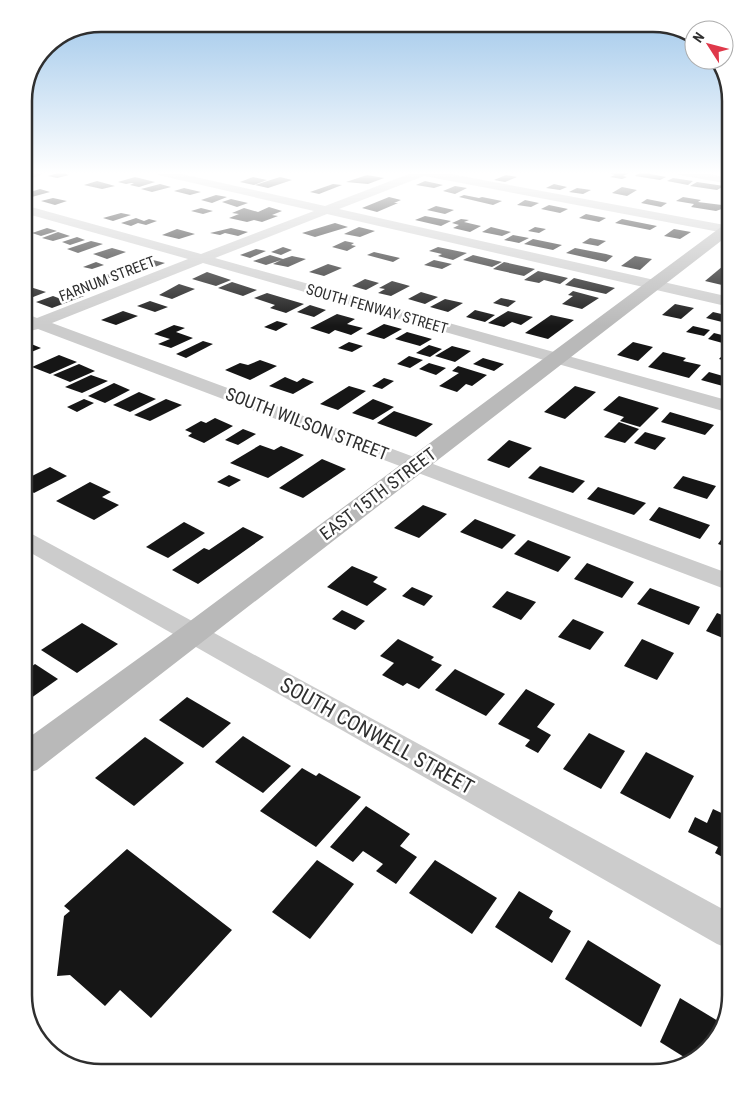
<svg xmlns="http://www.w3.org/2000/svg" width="754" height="1097" font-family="'Roboto Condensed',sans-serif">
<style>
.building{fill:#161616}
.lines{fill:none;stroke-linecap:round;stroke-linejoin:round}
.street{fill:#ccc;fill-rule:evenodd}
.secondary{fill:#b9b9b9;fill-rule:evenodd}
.labels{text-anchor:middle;stroke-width:5;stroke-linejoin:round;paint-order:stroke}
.far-street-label{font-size:15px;fill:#2f2f2f;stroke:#fff}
.street-label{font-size:18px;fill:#2f2f2f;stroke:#fff}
.near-street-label{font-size:21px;fill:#2f2f2f;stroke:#fff}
.rim{fill:none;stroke:#2f2f2f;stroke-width:2.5}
</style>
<rect width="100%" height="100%" fill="#fff"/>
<g class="building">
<path d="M61,172L69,175L57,178L48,176Z"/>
<path d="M607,172H630L623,176L627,177L622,179L610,177L615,175Z"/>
<path d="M641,172L666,177L660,180L635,176Z"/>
<path d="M367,175L384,178L368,184L346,182Z"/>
<path d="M506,175L517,177L505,182L494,180Z"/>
<path d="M135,177L155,182L139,187L130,185L134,183H131L126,184L118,182Z"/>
<path d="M253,177L267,180L254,185L240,182Z"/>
<path d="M280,177L292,180L268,188L255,185Z"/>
<path d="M673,178L693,181L688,185L667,181Z"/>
<path d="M97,181L115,186L102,189L84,185Z"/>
<path d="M425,181L443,185L434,188L416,185Z"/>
<path d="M697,182L724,186L717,190L690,186Z"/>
<path d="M160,184L171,187L152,192L141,189Z"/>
<path d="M333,184L342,185L319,194L310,192Z"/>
<path d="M554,184L567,187L560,190L546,188Z"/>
<path d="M455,186L467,188L455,194L443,191Z"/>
<path d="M622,187L637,190L627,196L612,193Z"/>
<path d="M184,188L201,192L190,195L174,191Z"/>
<path d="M577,188L591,190L583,194L569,192Z"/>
<path d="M40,189L50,192L28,198L24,197V194Z"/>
<path d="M216,195L227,197L212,203L201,200Z"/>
<path d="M464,195L479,198L482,197L502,201L493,205L459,197Z"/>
<path d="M389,197L401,200L394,203H398L377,212L362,208Z"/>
<path d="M683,197L701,200L698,202L730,206L716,211L691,207L694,204L676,201Z"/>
<path d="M53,198L67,201L55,205L41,201Z"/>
<path d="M231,199L248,203L237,207L222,202Z"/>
<path d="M647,199L667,203L661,207L641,203Z"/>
<path d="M525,200L539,203L531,207L517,205Z"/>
<path d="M549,205L568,209L560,213L541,209Z"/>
<path d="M436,206L454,210L445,214L427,210Z"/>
<path d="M269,207L282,211L272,215L278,216L262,222L254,220L247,222L229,218L239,214L232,213L244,208L258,212Z"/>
<path d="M201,208L213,211L203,214L191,211Z"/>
<path d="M121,213L131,215L113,221L103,218Z"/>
<path d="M586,214L606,218L599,222L579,218Z"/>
<path d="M425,216L451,221L441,226L415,220Z"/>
<path d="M136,218L144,221L149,219L157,221L146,225L138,223L131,226L121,223Z"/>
<path d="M461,219L469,220L464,222L481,226L470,232L453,228L459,225L452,223Z"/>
<path d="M622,219L657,226L650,230L615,223Z"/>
<path d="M335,223L348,227L315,237L302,233Z"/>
<path d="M359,227L375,231L360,237L344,234Z"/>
<path d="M491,227L511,232L502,236L482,232Z"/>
<path d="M535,227L546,229L539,233L528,231Z"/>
<path d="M47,228L57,231L41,236L32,233Z"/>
<path d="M231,228L248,232L238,236L225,233L220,235L210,233Z"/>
<path d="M177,229L195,234L179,239L162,235Z"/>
<path d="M674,229L691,232L680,239L664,236Z"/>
<path d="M58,232L70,236L53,241L42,238Z"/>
<path d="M513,235L529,238L519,243L504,240Z"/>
<path d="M77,237L85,240L70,245L62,242Z"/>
<path d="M590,238L606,241L598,246L582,243Z"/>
<path d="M533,239L562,245L553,250L524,244Z"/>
<path d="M91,241L103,244L78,253L67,249Z"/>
<path d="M345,241L354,243L351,245L356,246L347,251L332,247Z"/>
<path d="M283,247L292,250L281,255L271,252Z"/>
<path d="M438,247L467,253L453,260L438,256L442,254L429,251Z"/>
<path d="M112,248L126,252L107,259L93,254Z"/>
<path d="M575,248L606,254L613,256L606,262L566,253Z"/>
<path d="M256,249L266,251L250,258L240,255Z"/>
<path d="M374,252L400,258L393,262L367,255Z"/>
<path d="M270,255L283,259L292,256L306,259L288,267L273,264L281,260L266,265L253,261Z"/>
<path d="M473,255L502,262L492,267L463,260Z"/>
<path d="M635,256L652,259L640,270L621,266Z"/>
<path d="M145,258L165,263L152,268L133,262Z"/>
<path d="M434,260L452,264L442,269L424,265Z"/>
<path d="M96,262L104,265L92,269L83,267Z"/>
<path d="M504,262L535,269L524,276L493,269Z"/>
<path d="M328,264L342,268L324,276L309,272Z"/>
<path d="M723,266L730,268V278L722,285L705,281Z"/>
<path d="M127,267L140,271L117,280L104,276Z"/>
<path d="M538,271L568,278L560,284L544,280L539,283L524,280Z"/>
<path d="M207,272L231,280L216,286L192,279Z"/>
<path d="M574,278L615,288L606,294L565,285Z"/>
<path d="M365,279L379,283L366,290L352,286Z"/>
<path d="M392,281L410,286L391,296L378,293L385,289L379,288Z"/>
<path d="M232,282L257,290L243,296L218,288Z"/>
<path d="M179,284L195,289L172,299L159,295Z"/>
<path d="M27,286L46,292L28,299L24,297V287Z"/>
<path d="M573,291L599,298L582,309L562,304L573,296L568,295Z"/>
<path d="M421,292L438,297L425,304L408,299Z"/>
<path d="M75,293L84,296L52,308L36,302L53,296L61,299Z"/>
<path d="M267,293L287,299L304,304L286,313L270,308L280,302L275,305L254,298Z"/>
<path d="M501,298L516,301L508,307L493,303Z"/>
<path d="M445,299L463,303L448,312L430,307Z"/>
<path d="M150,301L168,307L155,312L137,306Z"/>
<path d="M675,304L694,308L681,319L662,315Z"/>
<path d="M310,305L326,310L314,317L297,312Z"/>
<path d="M475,310L495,315L485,322L466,317Z"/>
<path d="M123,311L138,316L116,325L101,320Z"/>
<path d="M508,311L533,317L521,325L512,322L504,327L488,323Z"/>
<path d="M713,312L730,316V324L706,318Z"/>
<path d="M337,314L355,319L347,324L363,328L351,335L335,330L329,334L310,328Z"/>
<path d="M551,315L574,320L548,339L525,333Z"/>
<path d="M277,321L288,324L276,331L264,327Z"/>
<path d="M384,324L402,329L384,339L366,334Z"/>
<path d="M174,325L185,328L176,332L193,338L171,348L158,344L170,339L154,334Z"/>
<path d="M693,326L710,330L704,336L686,332Z"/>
<path d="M407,332L432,339L420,346L395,339Z"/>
<path d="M714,333L730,337V340L726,344L708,339Z"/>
<path d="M24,341L41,348L24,355Z"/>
<path d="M203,341L213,344L186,358L176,354Z"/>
<path d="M349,342L363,346L352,352L338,348Z"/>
<path d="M633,342L653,347L638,361L617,355Z"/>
<path d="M429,345L442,349L430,357L416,353Z"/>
<path d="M452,346L471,351L455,362L435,356Z"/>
<path d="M663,352L686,358L683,361L701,365L689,378L648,367Z"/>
<path d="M726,352L730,353V362L719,359Z"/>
<path d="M59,355L77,362L50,374L32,367Z"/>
<path d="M409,356L423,360L410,368L397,364Z"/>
<path d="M483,358L504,364L494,371L473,364Z"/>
<path d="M260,360L277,366L250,380L225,370L240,363L248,365Z"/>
<path d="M429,363L446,368L436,375L419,369Z"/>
<path d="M79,364L95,371L70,382L53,375Z"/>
<path d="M458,366L487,375L472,386L466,384L457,392L439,386L459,373L452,371Z"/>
<path d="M709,372L730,378V388L701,380Z"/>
<path d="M91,375L108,381L82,393L65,387Z"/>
<path d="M285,377L297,382L303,378L314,382L293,394L269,386Z"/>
<path d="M384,378L394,381L382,389L372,386Z"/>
<path d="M114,383L130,390L105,403L88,396Z"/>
<path d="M349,386L366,391L338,410L320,404Z"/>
<path d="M575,386L596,392L565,419L544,412Z"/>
<path d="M139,392L156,399L130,412L113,405Z"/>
<path d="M619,396L659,408L640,427L620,421L624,417L603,410Z"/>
<path d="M84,399L94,403L77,412L67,407Z"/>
<path d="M166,399L182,405L150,421L134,415Z"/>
<path d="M373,399L394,407L373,420L352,413Z"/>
<path d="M394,411L433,424L416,437L377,423Z"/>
<path d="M670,412L714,425L705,435L661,422Z"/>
<path d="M215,418L233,426L204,443L188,436L192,433L185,430L201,421L206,423Z"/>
<path d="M619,422L639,429L625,443L604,437Z"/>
<path d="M729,428L730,429V441L721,438Z"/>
<path d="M243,429L256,434L238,445L225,440Z"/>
<path d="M645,432L666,438L655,450L634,443Z"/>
<path d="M509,440L532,448L509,468L487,460Z"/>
<path d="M260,445L274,450L281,446L304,455L268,478L230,463Z"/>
<path d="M322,459L346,469L303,498L279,488Z"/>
<path d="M540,466L585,481L573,493L528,478Z"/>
<path d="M50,467L67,476L34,493L24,487V480Z"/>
<path d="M229,475L241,480L229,487L217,482Z"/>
<path d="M683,476L716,486L707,499L673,488Z"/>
<path d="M90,482L111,492L102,497L119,505L94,520L56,501Z"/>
<path d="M598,487L646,503L634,515L587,499Z"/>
<path d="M423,505L447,514L419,538L394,528Z"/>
<path d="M659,507L710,525L700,539L649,520Z"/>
<path d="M475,519L516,535L502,549L460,532Z"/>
<path d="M184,522L205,533L168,558L146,547Z"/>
<path d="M243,527L264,537L198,584L172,570L204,548L209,550Z"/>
<path d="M728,530L730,531V548L718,544Z"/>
<path d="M528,540L571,557L558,572L514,554Z"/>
<path d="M587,563L634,582L622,598L574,579Z"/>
<path d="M352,566L378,577L373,582L387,589L367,606L327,587Z"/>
<path d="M412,587L433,596L424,606L402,596Z"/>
<path d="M650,588L700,607L689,625L637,604Z"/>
<path d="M507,591L536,602L521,620L492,607Z"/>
<path d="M342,610L365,621L355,630L332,619Z"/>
<path d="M717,613L730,618V641L706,631Z"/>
<path d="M573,619L604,632L590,650L558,637Z"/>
<path d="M82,623L118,644L77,673L41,650Z"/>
<path d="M398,639L434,657L431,660L442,665L419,689L407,683L403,686L382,675L394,663L380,656Z"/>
<path d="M642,639L674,653L657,680L624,666Z"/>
<path d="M35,664L58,679L24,703V672Z"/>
<path d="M455,669L505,694L486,716L435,690Z"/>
<path d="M526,689L555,704L537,727L551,735L538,753L525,746L530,740L498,724Z"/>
<path d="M187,697L231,723L203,748L159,720Z"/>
<path d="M589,733L625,751L601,789L563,769Z"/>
<path d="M243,736L291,766L263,793L215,762Z"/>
<path d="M145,737L184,763L134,806L95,778Z"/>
<path d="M646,752L694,776L670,819L620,793Z"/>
<path d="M302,768L316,776L319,773L361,797L316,847L260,811Z"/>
<path d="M366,806L410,834L400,846L417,857L396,884L376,871L383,864L363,851L353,862L330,847Z"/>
<path d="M713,809L730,817V861L715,853L718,847L688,832L695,817L707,823Z"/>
<path d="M127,849L232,930L151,1018L120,990L105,1006L70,975L57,976L64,916L70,911L64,906Z"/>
<path d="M317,860L354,884L310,939L272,912Z"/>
<path d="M435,860L497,898L472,934L409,893Z"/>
<path d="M519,891L553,911L549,918L571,931L552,963L495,927Z"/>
<path d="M588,940L661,985L641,1027L565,979Z"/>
<path d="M680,998L723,1024L720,1035L692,1062L660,1042Z"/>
</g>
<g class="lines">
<g class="street">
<path d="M153,172H173L325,206L414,172H440L730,226V234L424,176L339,209L730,297V307L327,214L215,258L730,401V413L203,263L52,323L730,574V591L38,329L30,331L24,329V313L37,318L188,259L24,213V205L201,254L314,211L158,175Z"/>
<path d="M674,172H699L730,178V184L679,175Z"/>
<path d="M24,532L32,534L730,913V949L717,944L24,549Z"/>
</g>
<g class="secondary">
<path d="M24,172H43L41,175L24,180Z"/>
<path d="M730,223V234L37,770L24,774V741L182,627L725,224Z"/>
</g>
</g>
<linearGradient id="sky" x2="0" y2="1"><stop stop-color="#9cc5e9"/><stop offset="0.53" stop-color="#fff"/><stop offset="1" stop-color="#fff" stop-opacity="0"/></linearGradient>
<rect width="754" height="326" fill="url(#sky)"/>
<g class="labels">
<g class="far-street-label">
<text transform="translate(107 279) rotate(-21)" y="5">FARNUM STREET</text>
<text transform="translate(377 309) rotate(16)" y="5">SOUTH FENWAY STREET</text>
</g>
<g class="street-label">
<text transform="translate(307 424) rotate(21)" y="6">SOUTH WILSON STREET</text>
<text transform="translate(378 494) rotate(-37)" y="6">EAST 15TH STREET</text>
</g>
<g class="near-street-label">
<text transform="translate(377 736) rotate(29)" y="7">SOUTH CONWELL STREET</text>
</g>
</g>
<path d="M0 0H754V1097H0ZM101 32H653A69 69 0 0 1 722 101V995A69 69 0 0 1 653 1064H101A69 69 0 0 1 32 995V101A69 69 0 0 1 101 32Z" fill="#fff" fill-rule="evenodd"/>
<path class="rim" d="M101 32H653A69 69 0 0 1 722 101V995A69 69 0 0 1 653 1064H101A69 69 0 0 1 32 995V101A69 69 0 0 1 101 32Z"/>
<g transform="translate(709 45) rotate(306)"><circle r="24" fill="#ffffff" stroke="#acacac"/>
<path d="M0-4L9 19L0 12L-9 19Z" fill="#df384a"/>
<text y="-8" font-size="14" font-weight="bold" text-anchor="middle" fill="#2f2f2f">N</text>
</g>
</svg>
